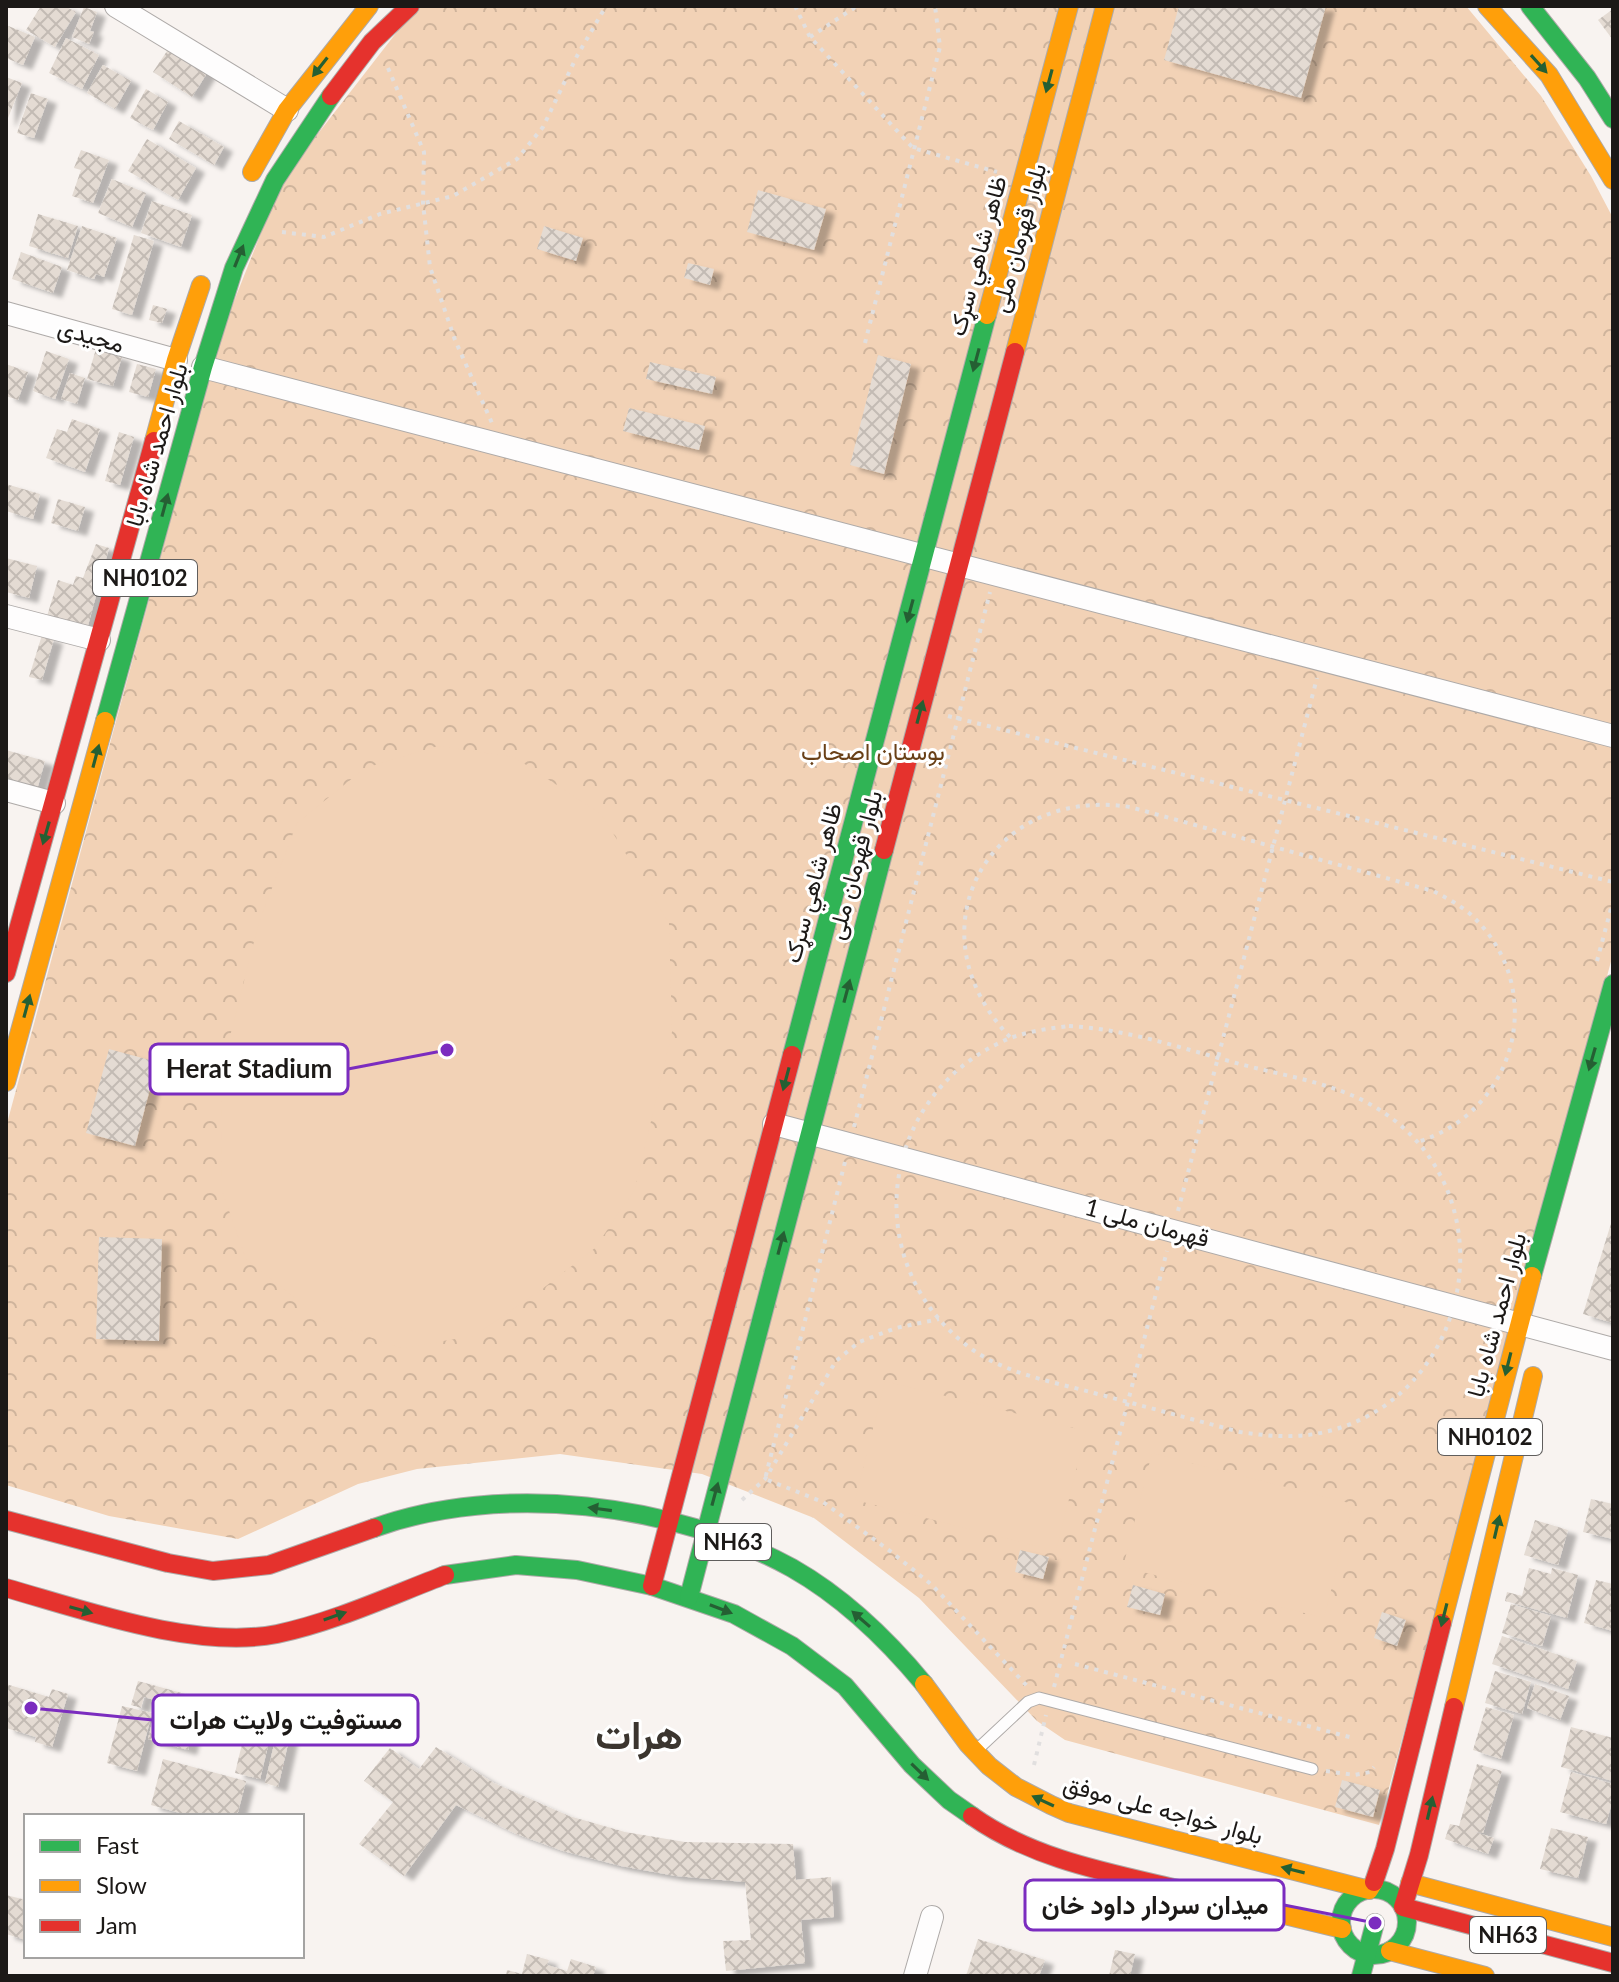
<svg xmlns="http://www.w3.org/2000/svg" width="1619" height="1982" font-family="Lato,Vazirmatn,sans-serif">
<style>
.park{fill:url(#park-crowns)}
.pitch{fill:#f2d2b6}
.building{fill:url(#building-cross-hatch);filter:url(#shadow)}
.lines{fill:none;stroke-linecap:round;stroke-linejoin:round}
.lane-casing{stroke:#aeaaa8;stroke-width:13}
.street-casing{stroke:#aeaaa8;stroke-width:24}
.fast-casing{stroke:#aeaaa8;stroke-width:20}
.slow-casing{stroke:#aeaaa8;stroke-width:20}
.jam-casing{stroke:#aeaaa8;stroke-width:20}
.path{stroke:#e1dfdf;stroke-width:4;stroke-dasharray:4 6;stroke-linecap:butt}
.lane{stroke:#fefdfd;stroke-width:11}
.street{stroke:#fefdfd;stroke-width:22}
.fast{stroke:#30b455;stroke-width:18}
.slow{stroke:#ff9f0a;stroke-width:18}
.jam{stroke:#e5322d;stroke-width:18}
.oneway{fill:#255f33}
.labels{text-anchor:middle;stroke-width:6;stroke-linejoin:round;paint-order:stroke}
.shield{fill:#fff;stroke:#605e5d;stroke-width:2}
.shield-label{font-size:22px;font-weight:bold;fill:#1c1917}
.street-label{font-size:24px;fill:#1c1917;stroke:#fff}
.park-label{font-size:24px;fill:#694017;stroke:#fff}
.town-label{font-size:40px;font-weight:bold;fill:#3b352f;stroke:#fff}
.leader{fill:none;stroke:#7b2cbf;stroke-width:3}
.callout-dot{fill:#7b2cbf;stroke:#fff;stroke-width:3}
.callout{fill:#fff;stroke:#7b2cbf;stroke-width:3}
.callout-label{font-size:26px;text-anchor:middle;font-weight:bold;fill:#1c1917}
</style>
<defs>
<pattern id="park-crowns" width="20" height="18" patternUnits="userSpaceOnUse" patternTransform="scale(2)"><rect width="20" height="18" fill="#f2d2b6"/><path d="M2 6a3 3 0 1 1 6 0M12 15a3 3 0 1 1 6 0" fill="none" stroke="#cfb49c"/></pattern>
<pattern id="building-cross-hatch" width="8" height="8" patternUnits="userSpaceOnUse" patternTransform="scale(2)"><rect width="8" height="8" fill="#e4dbd3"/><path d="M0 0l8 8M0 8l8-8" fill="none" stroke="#c3bbb4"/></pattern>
<filter id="shadow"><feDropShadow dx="9" dy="5" stdDeviation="2" flood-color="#0004"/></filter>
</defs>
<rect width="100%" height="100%" fill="#f8f3f0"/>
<path class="park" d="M417,6H1466L1541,96L1591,176L1613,218V954L1379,1825L1065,1740L1037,1721L919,1598L814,1518L702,1474L560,1454L417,1469L358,1484L238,1539L109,1516L6,1485V1127L221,334L282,180Z"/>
<g class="pitch">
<path d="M438,746L514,757L601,814L669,923L672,1032L635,1189L595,1248L537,1293L473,1336L401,1348L324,1321L246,1259L221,1188L222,1068L259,922L297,823L365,768Z"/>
<path d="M885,1381L1086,1431L1056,1551L855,1500Z"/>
<path d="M1152,1453L1353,1504L1324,1618L1123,1567Z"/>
</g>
<g class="building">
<path d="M41,6H65L76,12L55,47L26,30Z"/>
<path d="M1179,6H1326L1301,98L1164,60Z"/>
<path d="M84,7L97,12L90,31L94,32L89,44L72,37Z"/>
<path d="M1613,9V40L1598,20Z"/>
<path d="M6,25L35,37L23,65L6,58Z"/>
<path d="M66,38L99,55L82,89L49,73Z"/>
<path d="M171,45L209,70L192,97L153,72Z"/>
<path d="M103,65L131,81L115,109L87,93Z"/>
<path d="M6,77L22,83L6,123Z"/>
<path d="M146,89L168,102L153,130L130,118Z"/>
<path d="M31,93L48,99L34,138L17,133Z"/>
<path d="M179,121L224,147L214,165L169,139Z"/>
<path d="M147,139L196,168L178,200L128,171Z"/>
<path d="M81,150L109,160L93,203L72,196L81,170L74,168Z"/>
<path d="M112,179L146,193L132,227L98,213Z"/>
<path d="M758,190L826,209L814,250L747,232Z"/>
<path d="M152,201L192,215L181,247L141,233Z"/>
<path d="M38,214L78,226L68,258L29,246Z"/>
<path d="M82,226L117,238L104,277L96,274L94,279L67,270Z"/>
<path d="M544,226L583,238L576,261L537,249Z"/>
<path d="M134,235L154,241L132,315L112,309Z"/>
<path d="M21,252L62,267L53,293L12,279Z"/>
<path d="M688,263L714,269L710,285L684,278Z"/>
<path d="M153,305L167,309L162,323L149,320Z"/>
<path d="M96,349L122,357L113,386L87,379Z"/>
<path d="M46,351L69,359L55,399L33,391Z"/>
<path d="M878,355L911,364L884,474L850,465Z"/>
<path d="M650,362L716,377L712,394L646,379Z"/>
<path d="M6,364L28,372L18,400L6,396Z"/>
<path d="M137,364L156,369L148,397L129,392Z"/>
<path d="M70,373L85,378L77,404L61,399Z"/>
<path d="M629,408L705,426L699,450L623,431Z"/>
<path d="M72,419L100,429L85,472L46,458L57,429L67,432Z"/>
<path d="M119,432L134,437L120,485L105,481Z"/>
<path d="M6,484L40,494L33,519L6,511Z"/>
<path d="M58,499L85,507L78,531L51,523Z"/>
<path d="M96,544L109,548L87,629L47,616L58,580L73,585L76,576L83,578Z"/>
<path d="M6,558L37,566L29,598L6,592Z"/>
<path d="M42,635L54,639L42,680L29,677Z"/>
<path d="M6,750L45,761L36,793L6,784Z"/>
<path d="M109,1049L157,1062L135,1146L86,1133Z"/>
<path d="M1613,1217V1323L1583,1314Z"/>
<path d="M99,1237L162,1239L159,1341L96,1339Z"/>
<path d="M1591,1499L1613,1504V1539L1583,1532Z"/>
<path d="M1535,1520L1568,1530L1558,1565L1524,1555Z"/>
<path d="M1020,1550L1049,1557L1043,1579L1015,1572Z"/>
<path d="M1529,1568L1551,1574L1552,1568L1578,1575L1567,1618L1505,1601L1507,1592L1522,1596Z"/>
<path d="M1596,1580L1613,1584V1631L1584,1623Z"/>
<path d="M1133,1585L1165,1594L1160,1615L1127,1607Z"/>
<path d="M1511,1604L1551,1616L1542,1646L1502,1633Z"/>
<path d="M1382,1612L1406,1620L1397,1646L1374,1638Z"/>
<path d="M1502,1636L1577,1661L1568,1689L1492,1664Z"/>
<path d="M1495,1671L1531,1682L1522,1714L1485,1703Z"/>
<path d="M138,1681L189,1695L186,1709L144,1697L141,1708L131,1705Z"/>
<path d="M6,1684L49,1697L52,1689L68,1694L52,1747L35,1742L36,1737L6,1728Z"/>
<path d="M1535,1684L1569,1696L1560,1720L1527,1708Z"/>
<path d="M122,1706L152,1713L137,1771L107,1763Z"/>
<path d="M1486,1707L1514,1715L1501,1759L1473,1750Z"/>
<path d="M155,1711L195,1722L188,1750L148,1739Z"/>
<path d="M248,1719L273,1725L260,1779L235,1773Z"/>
<path d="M1571,1727L1613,1738V1781L1561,1767Z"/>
<path d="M277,1732L290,1735L278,1787L265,1783Z"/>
<path d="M436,1747L494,1783L569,1816L625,1832L685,1842L793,1844L796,1880L831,1877L834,1917L801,1920L805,1963L726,1971L723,1941L751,1940L745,1882L676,1876L621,1866L563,1851L514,1833L456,1805L404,1876L359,1844L393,1802L364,1781L390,1748L419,1769Z"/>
<path d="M163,1759L246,1781L237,1816H191L151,1805Z"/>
<path d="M1477,1764L1502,1771L1483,1833L1475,1832L1494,1838L1488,1854L1445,1839L1450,1824L1459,1826Z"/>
<path d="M1571,1772L1613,1784V1799L1606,1824L1560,1812Z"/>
<path d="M1342,1780L1380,1790L1373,1817L1335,1807Z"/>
<path d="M1551,1828L1588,1837L1578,1878L1540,1869Z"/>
<path d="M6,1895L26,1900V1940L6,1934Z"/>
<path d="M978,1939L1045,1960L1039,1976H966Z"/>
<path d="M1115,1950L1135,1954L1130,1976H1109Z"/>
<path d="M527,1954L549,1960L547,1965L567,1971L571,1959L596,1967L593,1976H506L507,1970L522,1974Z"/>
</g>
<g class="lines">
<g class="lane-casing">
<path id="lane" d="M981,1746L1028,1702L1039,1698L1312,1769"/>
</g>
<g class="street-casing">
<g id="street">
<path d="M116,6L287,110"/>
<path d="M6,313L176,360"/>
<path d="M203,367L1613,736"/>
<path d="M6,616L99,640"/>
<path d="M6,790L54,803"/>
<path d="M774,1124L1613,1349"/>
<path d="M915,1976L932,1917"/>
</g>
</g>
<g class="fast-casing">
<g id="fast">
<path d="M1530,6L1587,78L1613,119"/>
<path d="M105,721L203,367L234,268L275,180L331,96"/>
<path d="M792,1055L987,315"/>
<path d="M1532,1276L1613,984"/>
<path d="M374,1528C501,1482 674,1503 792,1568C843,1597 886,1638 924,1684"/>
<path d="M445,1575L516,1565L577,1570L652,1586L734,1614L792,1646L845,1686L912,1765L949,1800L972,1816"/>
<path d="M689,1597L884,850"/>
<circle cx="1374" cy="1922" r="33"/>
<path d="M1361,1976L1375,1923"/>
</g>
</g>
<g class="slow-casing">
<g id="slow">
<path d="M1487,6L1549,75L1613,180"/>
<path d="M252,172L287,110L369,6"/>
<path d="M987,315L1069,6"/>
<path d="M1015,352L1105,6"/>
<path d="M154,441L176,360L201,285"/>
<path d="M6,1082L105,721"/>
<path d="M1442,1623L1532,1276"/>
<path d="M924,1684L968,1744L989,1766L1016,1787L1051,1805L1069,1813L1369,1890L1374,1882"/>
<path d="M1454,1707L1533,1376"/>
<path d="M1410,1883L1613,1937"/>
<path d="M1203,1895L1342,1929"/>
<path d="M1390,1951L1485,1976"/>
</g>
</g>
<g class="jam-casing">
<g id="jam">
<path d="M331,96L372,42L410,6"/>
<path d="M884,850L1015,352"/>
<path d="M6,973L154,441"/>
<path d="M6,1520L168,1563L213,1571L269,1565L374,1528"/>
<path d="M652,1586L792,1055"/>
<path d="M6,1588C84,1610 196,1650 277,1634C334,1622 390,1596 445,1575"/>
<path d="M1454,1707L1419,1855L1403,1907L1613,1963"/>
<path d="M972,1816C1040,1864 1124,1875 1203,1895"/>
<path d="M1374,1882L1385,1849L1442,1623"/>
</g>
</g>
<g class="path">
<path d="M795,6L810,37L913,148L997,172"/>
<path d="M810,37L857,6"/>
<path d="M388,68L424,152L423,203L430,267L455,340L492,423"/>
<path d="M282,232L324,237L380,214L453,196L517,159L543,127L577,56L606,6"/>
<path d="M865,343L940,47L935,6"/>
<path d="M948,716L1613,882"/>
<path d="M1597,961L1613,901"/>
<path d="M1069,1026C1127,1029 1184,1049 1240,1064C1277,1074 1316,1080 1351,1095C1373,1104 1394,1118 1411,1135C1502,1228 1461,1392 1336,1429C1304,1439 1273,1437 1240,1432C1191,1419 1143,1406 1094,1393C1050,1381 1001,1373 965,1344C860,1261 879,1101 999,1043C1021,1032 1045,1029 1069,1026Z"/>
<path d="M1010,1037C909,933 987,785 1130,807L1433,891C1445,897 1458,904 1469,913C1550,985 1518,1112 1417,1142"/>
<path d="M854,1127L990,592"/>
<path d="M845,1162L765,1479L823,1502L890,1551L932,1585L1029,1688"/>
<path d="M1178,1211L1317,678"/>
<path d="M742,1500L765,1479L836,1361L859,1342L896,1328L939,1319"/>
<path d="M1075,1664L1353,1738"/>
<path d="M1054,1687L1167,1251"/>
<path d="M1034,1765L1046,1715"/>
<path d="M1326,1771L1354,1775L1370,1772L1374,1767"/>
</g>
<use href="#lane" class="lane"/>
<use href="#street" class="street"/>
<use href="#fast" class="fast"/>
<use href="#slow" class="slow"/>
<use href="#jam" class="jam"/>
</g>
<defs><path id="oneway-solid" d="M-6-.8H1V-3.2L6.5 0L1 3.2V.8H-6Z" transform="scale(2)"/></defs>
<g class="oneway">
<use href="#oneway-solid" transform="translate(1539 64) rotate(48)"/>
<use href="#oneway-solid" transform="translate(320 67) rotate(128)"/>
<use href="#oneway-solid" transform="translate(1049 81) rotate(105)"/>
<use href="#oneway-solid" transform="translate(239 256) rotate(-68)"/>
<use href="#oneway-solid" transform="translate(976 360) rotate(105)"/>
<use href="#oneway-solid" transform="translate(165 505) rotate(-75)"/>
<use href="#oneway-solid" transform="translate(910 611) rotate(105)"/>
<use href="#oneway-solid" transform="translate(920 712) rotate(-75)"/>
<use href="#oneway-solid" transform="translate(96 756) rotate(-75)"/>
<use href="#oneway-solid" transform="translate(46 833) rotate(106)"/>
<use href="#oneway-solid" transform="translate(847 991) rotate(-75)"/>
<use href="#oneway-solid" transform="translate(27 1006) rotate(-75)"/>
<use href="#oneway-solid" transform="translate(1592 1059) rotate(106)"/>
<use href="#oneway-solid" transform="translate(786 1079) rotate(105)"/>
<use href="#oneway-solid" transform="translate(781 1243) rotate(-75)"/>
<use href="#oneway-solid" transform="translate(1508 1364) rotate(104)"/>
<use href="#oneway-solid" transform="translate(715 1494) rotate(-75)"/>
<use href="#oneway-solid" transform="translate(600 1509) rotate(-172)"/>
<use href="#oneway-solid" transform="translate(1497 1527) rotate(-77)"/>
<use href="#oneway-solid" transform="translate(721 1609) rotate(21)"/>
<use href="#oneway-solid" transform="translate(81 1610) rotate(16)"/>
<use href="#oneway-solid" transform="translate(1444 1615) rotate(104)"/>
<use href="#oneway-solid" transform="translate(335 1616) rotate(-19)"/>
<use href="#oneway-solid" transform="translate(861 1619) rotate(-139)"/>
<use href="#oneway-solid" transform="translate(920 1772) rotate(44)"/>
<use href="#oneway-solid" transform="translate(1043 1801) rotate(-155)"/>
<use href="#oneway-solid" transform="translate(1430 1808) rotate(-77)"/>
<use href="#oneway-solid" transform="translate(1293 1870) rotate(-166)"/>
</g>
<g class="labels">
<g class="shield">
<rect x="93" y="560" width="104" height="36" rx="6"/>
<rect x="1438" y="1419" width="104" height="36" rx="6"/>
<rect x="695" y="1524" width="76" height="36" rx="6"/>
<rect x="1470" y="1917" width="76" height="36" rx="6"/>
</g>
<g class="shield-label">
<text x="145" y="586">NH0102</text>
<text x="1490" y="1445">NH0102</text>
<text x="733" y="1550">NH63</text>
<text x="1508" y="1943">NH63</text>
</g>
<g class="street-label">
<text transform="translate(1019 238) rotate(-75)" y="8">بلوار قهرمان ملی</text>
<text transform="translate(978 256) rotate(-75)" y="8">ظاهر شاهي سړک</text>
<text transform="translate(91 336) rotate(16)" y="8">مجیدی</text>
<text transform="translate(157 445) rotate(-74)" y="8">بلوار احمد شاه بابا</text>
<text transform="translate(855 865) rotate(-75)" y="8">بلوار قهرمان ملی</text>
<text transform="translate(813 883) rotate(-75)" y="8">ظاهر شاهي سړک</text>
<text transform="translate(1147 1223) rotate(15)" y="8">قهرمان ملی 1</text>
<text transform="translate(1497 1315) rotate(-75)" y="8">بلوار احمد شاه بابا</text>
<text transform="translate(1163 1810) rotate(15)" y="8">بلوار خواجه علی موفق</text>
</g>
<g class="park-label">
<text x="873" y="760">بوستان اصحاب</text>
</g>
<g class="town-label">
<text x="639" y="1749">هرات</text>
</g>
</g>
<path class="leader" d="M447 1050L348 1069M31 1708L153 1720M1375 1923L1284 1905"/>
<g class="callout-dot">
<circle cx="447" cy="1050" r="8"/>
<circle cx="31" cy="1708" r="8"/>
<circle cx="1375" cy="1923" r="8"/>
</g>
<g class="callout">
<rect x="150" y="1044" width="198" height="50" rx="8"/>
<rect x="153" y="1695" width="265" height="50" rx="8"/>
<rect x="1025" y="1880" width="259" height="50" rx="8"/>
</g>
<g class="callout-label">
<text x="249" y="1078">Herat Stadium</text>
<text x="286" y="1729">مستوفیت ولایت هرات</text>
<text x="1155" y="1914">میدان سردار داود خان</text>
</g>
<rect width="1619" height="1982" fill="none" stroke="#1c1917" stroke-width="16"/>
<rect x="24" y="1814" width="280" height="144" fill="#ffffff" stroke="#a4a3a2" stroke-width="2"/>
<rect x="40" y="1840" width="40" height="12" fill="#30b455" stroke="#a4a3a2" stroke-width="2"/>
<text x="96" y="1854" font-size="24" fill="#1c1917">Fast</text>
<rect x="40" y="1880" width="40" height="12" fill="#ff9f0a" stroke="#a4a3a2" stroke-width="2"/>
<text x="96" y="1894" font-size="24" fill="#1c1917">Slow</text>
<rect x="40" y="1920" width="40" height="12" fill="#e5322d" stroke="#a4a3a2" stroke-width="2"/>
<text x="96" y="1934" font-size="24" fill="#1c1917">Jam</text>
</svg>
